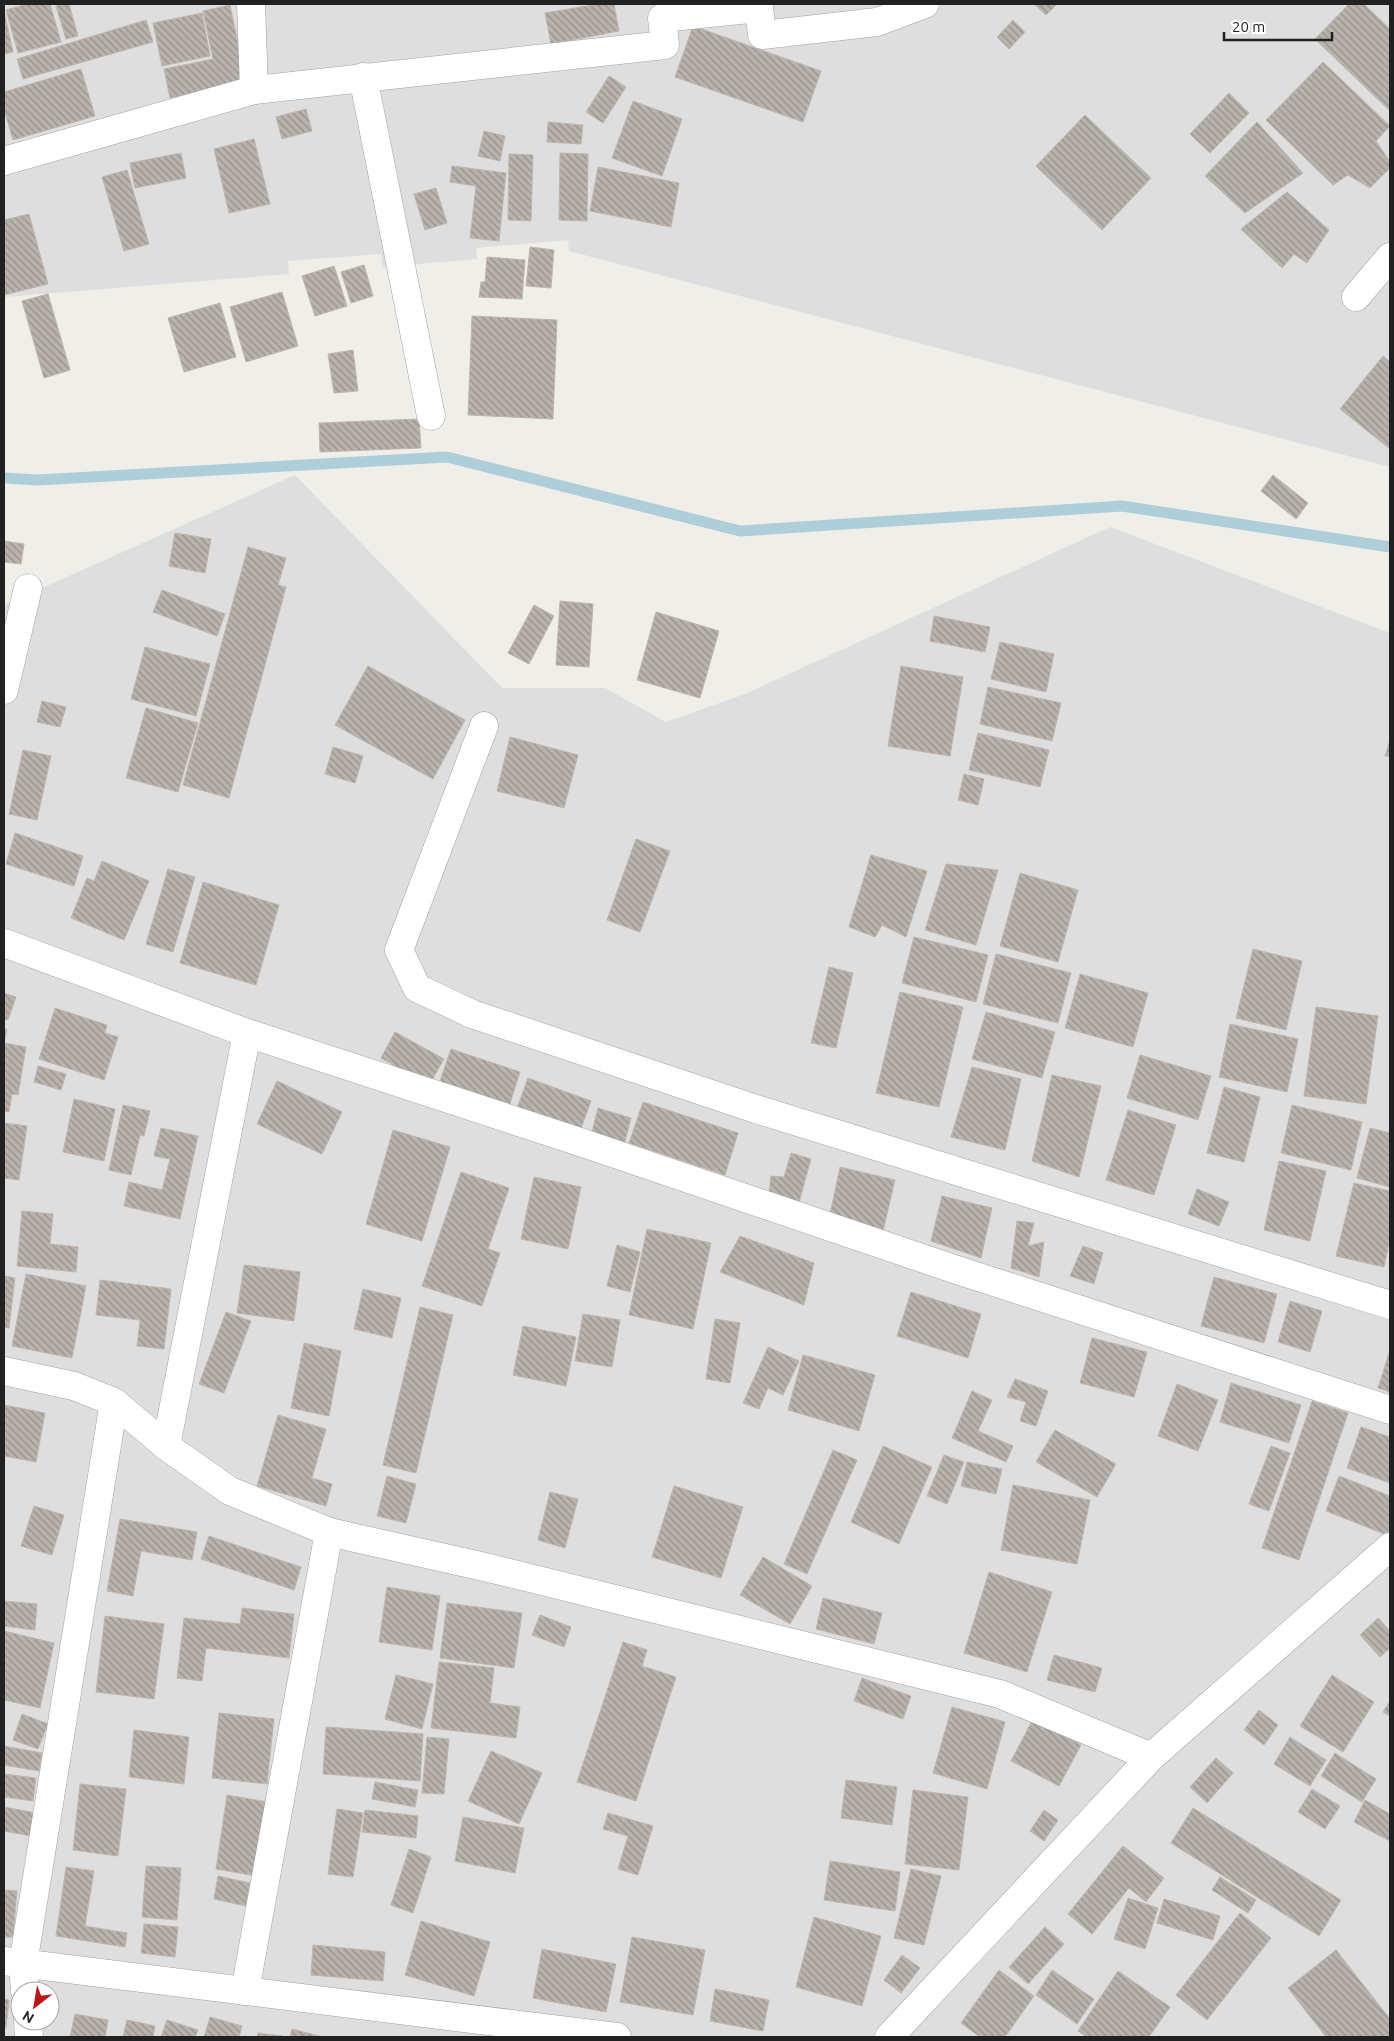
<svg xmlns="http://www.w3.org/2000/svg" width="1394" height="2041" font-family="Ubuntu,sans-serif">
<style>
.residential{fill:#dfdede;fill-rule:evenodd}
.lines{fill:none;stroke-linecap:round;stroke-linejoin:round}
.stream{stroke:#aecfd9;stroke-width:11}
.building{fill:url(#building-back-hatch);stroke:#c0b5ac}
.minor-casing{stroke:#a2a2a2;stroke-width:29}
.tertiary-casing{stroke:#a2a2a2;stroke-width:29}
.minor{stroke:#fff;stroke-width:28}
.tertiary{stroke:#fff;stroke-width:28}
</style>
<defs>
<pattern id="building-back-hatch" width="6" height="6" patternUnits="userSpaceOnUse" patternTransform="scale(1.25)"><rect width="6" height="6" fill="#b9b3ae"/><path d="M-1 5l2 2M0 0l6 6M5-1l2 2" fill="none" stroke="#96918d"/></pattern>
</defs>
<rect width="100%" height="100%" fill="#f0eee9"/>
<g class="residential">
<path d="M4,4H1390V467L569,251L568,240L476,248L477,259L383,267L381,254L288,261L289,274L4,297Z"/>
<path d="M295,475L502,688H605L666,722L745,694L1110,527L1390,633V2037H4V605ZM20,1991H50V2021H20Z"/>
</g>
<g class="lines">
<path class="stream" d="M4,478L38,480L447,457L740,531L1122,506L1390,547"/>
</g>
<g class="building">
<path d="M27,4H50L61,42L18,53L6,10Z"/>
<path d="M64,4H69L78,36L66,39L56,6Z"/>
<path d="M598,4H614L619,31L551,44L545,13Z"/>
<path d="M1034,4H1057L1046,15Z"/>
<path d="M1349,4H1364L1390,29V111L1315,39Z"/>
<path d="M230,5L246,82L170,98L164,69L213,59L203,11Z"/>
<path d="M4,11L13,52L4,54Z"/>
<path d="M202,13L210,56L162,66L153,23Z"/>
<path d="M146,20L153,42L23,79L17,59Z"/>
<path d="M1013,20L1025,32L1009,49L997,37Z"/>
<path d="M693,26L821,71L803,122L675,77Z"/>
<path d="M1323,62L1390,126L1376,141L1390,162V168L1370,188L1348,175L1333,185L1266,120Z"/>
<path d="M81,69L95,116L13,140L4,109V92Z"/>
<path d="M609,76L626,87L603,123L586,112Z"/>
<path d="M1229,93L1249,113L1210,153L1190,134Z"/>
<path d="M633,101L682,119L662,176L612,158Z"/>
<path d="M306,109L312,131L282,139L276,117Z"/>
<path d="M1085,115L1151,178L1102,230L1036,166Z"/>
<path d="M548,122L583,125L581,144L547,142Z"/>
<path d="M1257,122L1303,173L1245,213L1205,176Z"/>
<path d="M484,131L505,136L500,161L478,156Z"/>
<path d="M254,139L270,204L229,213L214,149Z"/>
<path d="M181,153L186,178L135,188L130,163Z"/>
<path d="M560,153L588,154L587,221L559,220Z"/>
<path d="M509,154L533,155L531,221L508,220Z"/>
<path d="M452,166L506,173L499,241L470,238L476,186L450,182Z"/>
<path d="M598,167L679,183L671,227L590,211Z"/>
<path d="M127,170L149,244L124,251L102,177Z"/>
<path d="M436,188L447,223L425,230L414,194Z"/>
<path d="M1287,192L1329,230L1307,263L1294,254L1282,268L1241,229Z"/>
<path d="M29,214L48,284L4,295V220Z"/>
<path d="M530,247L554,250L551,288L526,286Z"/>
<path d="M487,257L525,260L522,299L479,297L481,282H485Z"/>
<path d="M364,265L373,296L351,303L341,272Z"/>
<path d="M334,266L347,306L315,316L302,276Z"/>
<path d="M282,292L298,346L246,362L230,307Z"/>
<path d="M48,294L70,370L44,378L22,301Z"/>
<path d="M220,303L236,357L184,372L168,318Z"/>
<path d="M472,316L557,320L553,419L468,415Z"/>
<path d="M353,350L358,391L334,393L328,354Z"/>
<path d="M1383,356L1390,362V449L1340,409Z"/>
<path d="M419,419L421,448L320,452L319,423Z"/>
<path d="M1273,475L1308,503L1296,519L1261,491Z"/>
<path d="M175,533L211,539L205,573L169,566Z"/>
<path d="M4,541L24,544L21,564L4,562Z"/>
<path d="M248,547L286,558L278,585L286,587L229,798L183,785Z"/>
<path d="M162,590L225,614L217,636L153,612Z"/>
<path d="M560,601L593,604L589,667L556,665Z"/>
<path d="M534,605L554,616L529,664L508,653Z"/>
<path d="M656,612L719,631L700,698L637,680Z"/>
<path d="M934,616L990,627L985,652L930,641Z"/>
<path d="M1000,642L1054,654L1046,692L991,679Z"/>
<path d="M145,647L210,664L196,716L131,699Z"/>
<path d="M368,666L465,720L433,779L335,725Z"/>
<path d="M901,666L963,677L950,756L888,746Z"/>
<path d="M988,687L1061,703L1052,741L980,724Z"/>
<path d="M42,701L66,707L60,727L37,722Z"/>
<path d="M146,708L198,723L178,792L126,778Z"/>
<path d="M978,733L1049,750L1040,787L969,770Z"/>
<path d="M510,737L578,755L564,808L497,791Z"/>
<path d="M1390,740V756H1385Z"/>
<path d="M333,747L363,756L355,783L325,774Z"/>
<path d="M23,750L51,756L37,820L9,814Z"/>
<path d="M964,774L984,779L978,805L958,800Z"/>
<path d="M15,833L83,856L74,886L6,864Z"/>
<path d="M636,839L670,851L640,932L607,920Z"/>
<path d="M871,855L927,871L906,937L882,925L875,937L849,927Z"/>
<path d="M102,861L149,881L124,940L71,918L87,878L94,881Z"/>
<path d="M946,864L998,870L976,945L925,930Z"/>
<path d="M168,869L195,877L173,952L146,944Z"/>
<path d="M1020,873L1078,890L1058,962L1000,946Z"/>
<path d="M203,882L279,905L256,985L180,963Z"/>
<path d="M914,937L988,955L976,1002L902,983Z"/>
<path d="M1253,949L1302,961L1286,1030L1236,1018Z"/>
<path d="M996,954L1071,973L1058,1023L983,1004Z"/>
<path d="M829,967L853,973L836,1048L811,1043Z"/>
<path d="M1080,974L1148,993L1133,1047L1065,1028Z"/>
<path d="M900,992L963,1007L939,1107L876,1093Z"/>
<path d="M4,993L16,997L8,1020L4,1019Z"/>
<path d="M1316,1007L1378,1016L1366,1104L1304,1096Z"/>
<path d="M55,1008L107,1025L105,1033L118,1037L104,1080L39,1059Z"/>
<path d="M986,1012L1055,1032L1042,1078L972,1059Z"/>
<path d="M1230,1024L1298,1039L1287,1092L1219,1077Z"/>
<path d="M4,1029H7L4,1043L26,1047L18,1095L12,1094L9,1112L4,1111Z"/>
<path d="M395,1032L444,1059L429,1085L381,1058Z"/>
<path d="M451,1049L520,1072L508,1110L438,1087Z"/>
<path d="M1140,1055L1211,1076L1198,1120L1127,1098Z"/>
<path d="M38,1066L66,1074L61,1090L34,1082Z"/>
<path d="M972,1067L1021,1079L1005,1150L951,1137Z"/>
<path d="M1052,1075L1101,1086L1079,1177L1032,1161Z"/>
<path d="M528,1078L591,1101L579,1134L516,1111Z"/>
<path d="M277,1081L342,1112L322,1154L257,1124Z"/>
<path d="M1224,1087L1260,1097L1244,1162L1207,1153Z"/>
<path d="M74,1099L115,1109L104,1161L63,1152Z"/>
<path d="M643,1102L738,1133L725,1175L629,1143Z"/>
<path d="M123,1105L150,1111L144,1136L140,1135L131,1175L109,1170Z"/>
<path d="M1292,1105L1362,1122L1351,1170L1281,1153Z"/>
<path d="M598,1108L631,1118L624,1145L591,1136Z"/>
<path d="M1128,1110L1176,1125L1154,1195L1106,1180Z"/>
<path d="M4,1123L27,1126L19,1180L4,1178Z"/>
<path d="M161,1128L198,1136L180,1219L124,1206L129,1182L162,1190L170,1159L154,1156Z"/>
<path d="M1370,1128L1390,1133V1187L1357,1178Z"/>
<path d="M393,1130L450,1147L422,1241L366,1224Z"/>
<path d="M791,1153L811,1159L798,1206L769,1193L771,1176L784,1177Z"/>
<path d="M1279,1161L1326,1171L1310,1241L1264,1230Z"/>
<path d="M840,1167L895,1180L883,1231L829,1219Z"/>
<path d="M461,1172L509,1188L488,1249L500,1253L482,1306L422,1286Z"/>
<path d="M534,1177L581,1187L568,1249L521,1239Z"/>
<path d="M1354,1183L1390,1191V1239L1384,1267L1336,1256Z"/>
<path d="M1197,1189L1229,1202L1219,1226L1188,1214Z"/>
<path d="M942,1196L992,1208L981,1258L931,1241Z"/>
<path d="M22,1211L53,1214L50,1244L78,1247L76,1272L17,1266Z"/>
<path d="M1017,1221L1034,1223L1028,1246L1044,1242L1039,1277L1011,1268Z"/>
<path d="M647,1229L711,1243L693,1329L629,1315Z"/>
<path d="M740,1236L814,1263L804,1305L720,1272Z"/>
<path d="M617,1245L640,1252L630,1292L607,1286Z"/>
<path d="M1083,1246L1103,1253L1094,1284L1070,1276Z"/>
<path d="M244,1265L300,1272L294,1321L237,1313Z"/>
<path d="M26,1274L86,1286L72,1358L12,1346Z"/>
<path d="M4,1276L15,1278L9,1328L4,1327Z"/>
<path d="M1214,1277L1277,1294L1264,1343L1201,1326Z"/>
<path d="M100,1280L171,1289L164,1349L137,1346L140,1320L96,1315Z"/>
<path d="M363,1289L401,1298L392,1338L354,1329Z"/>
<path d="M911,1292L981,1314L968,1358L897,1336Z"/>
<path d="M1290,1301L1322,1311L1310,1352L1278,1342Z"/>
<path d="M420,1307L453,1315L416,1473L383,1465Z"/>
<path d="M226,1312L251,1321L224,1393L199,1384Z"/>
<path d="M583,1314L620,1320L612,1367L575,1361Z"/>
<path d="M715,1319L740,1323L730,1383L706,1379Z"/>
<path d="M523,1326L576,1337L566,1386L513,1375Z"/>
<path d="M1092,1338L1147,1352L1134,1397L1080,1383Z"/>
<path d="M304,1343L341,1351L329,1416L291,1408Z"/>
<path d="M768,1347L799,1361L783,1395L768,1388L759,1409L743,1403Z"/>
<path d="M1390,1350V1392L1378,1388Z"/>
<path d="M803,1355L875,1375L859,1431L788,1410Z"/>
<path d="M1015,1379L1048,1391L1036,1426L1020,1421L1026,1402L1007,1397Z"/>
<path d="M1231,1383L1301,1405L1289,1443L1220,1422Z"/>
<path d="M1177,1384L1218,1400L1198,1451L1158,1436Z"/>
<path d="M972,1391L992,1400L978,1431L1013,1446L1006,1462L952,1438Z"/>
<path d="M1312,1401L1348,1413L1299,1560L1262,1548Z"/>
<path d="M4,1405L45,1413L36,1462L4,1456Z"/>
<path d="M278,1415L326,1429L312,1478L332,1484L326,1506L257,1486Z"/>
<path d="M1361,1427L1390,1437V1483L1347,1468Z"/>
<path d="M1055,1430L1116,1464L1097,1497L1036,1462Z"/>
<path d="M883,1446L932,1467L899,1544L851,1522Z"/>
<path d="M1271,1446L1290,1453L1269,1511L1249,1504Z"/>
<path d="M833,1450L857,1460L807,1574L784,1564Z"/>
<path d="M944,1455L964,1462L947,1504L927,1496Z"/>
<path d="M967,1462L1002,1469L996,1494L961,1486Z"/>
<path d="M387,1476L416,1484L406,1523L377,1516Z"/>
<path d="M1339,1476L1390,1496V1527L1387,1535L1326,1511Z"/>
<path d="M1013,1485L1090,1500L1077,1564L1001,1550Z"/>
<path d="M674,1486L743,1507L721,1578L652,1557Z"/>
<path d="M550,1492L578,1499L565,1548L538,1540Z"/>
<path d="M34,1506L64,1515L52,1555L21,1546Z"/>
<path d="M120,1519L197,1532L192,1560L141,1551L133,1596L107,1591Z"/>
<path d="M209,1536L301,1567L294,1590L201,1559Z"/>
<path d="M763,1557L812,1586L790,1624L740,1595Z"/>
<path d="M989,1572L1052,1592L1027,1672L964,1653Z"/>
<path d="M387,1587L440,1596L432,1650L379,1642Z"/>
<path d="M823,1598L882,1613L874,1644L816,1629Z"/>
<path d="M4,1601L37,1604L35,1630L4,1626Z"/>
<path d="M447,1603L522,1613L514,1668L440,1658Z"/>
<path d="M242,1608L294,1614L289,1658L206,1648L202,1681L177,1678L184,1618L240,1624Z"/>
<path d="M540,1615L571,1627L564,1647L532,1635Z"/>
<path d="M105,1616L164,1624L154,1699L96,1692Z"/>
<path d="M1378,1618L1390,1631V1648L1380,1657L1360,1635Z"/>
<path d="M4,1631L54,1643L40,1708L4,1700Z"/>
<path d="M623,1642L647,1650L642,1666L676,1677L636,1801L577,1782Z"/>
<path d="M1054,1655L1102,1668L1095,1692L1047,1680Z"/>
<path d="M439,1662L494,1668L490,1703L520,1707L516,1738L431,1728Z"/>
<path d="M396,1675L433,1684L422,1729L385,1719Z"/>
<path d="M1332,1675L1374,1702L1343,1752L1300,1726Z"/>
<path d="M862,1678L911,1696L903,1719L854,1701Z"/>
<path d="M1390,1701V1716L1383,1712Z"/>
<path d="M952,1707L1005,1722L987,1789L933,1773Z"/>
<path d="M1259,1710L1278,1725L1264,1745L1244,1730Z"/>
<path d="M219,1713L274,1719L267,1784L212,1778Z"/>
<path d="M22,1714L48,1724L38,1749L13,1740Z"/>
<path d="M1033,1719L1081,1745L1059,1786L1011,1761Z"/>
<path d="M326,1727L423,1734L420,1781L323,1774Z"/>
<path d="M134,1730L189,1737L184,1784L129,1777Z"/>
<path d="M427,1737L449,1739L444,1794L422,1793Z"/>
<path d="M1290,1737L1326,1760L1310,1786L1274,1764Z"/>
<path d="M4,1746L42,1753L39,1771L4,1765Z"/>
<path d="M491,1751L542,1773L519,1824L468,1801Z"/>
<path d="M1335,1753L1376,1779L1362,1802L1321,1776Z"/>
<path d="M1216,1758L1233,1773L1207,1803L1190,1787Z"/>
<path d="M4,1774L36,1778L33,1801L4,1797Z"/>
<path d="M846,1780L897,1787L892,1825L841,1818Z"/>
<path d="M375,1782L418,1790L415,1807L372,1799Z"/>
<path d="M80,1784L126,1789L118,1856L73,1850Z"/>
<path d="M1312,1789L1340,1806L1325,1829L1298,1812Z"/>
<path d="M913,1790L968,1797L959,1870L905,1864Z"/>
<path d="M227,1795L268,1802L256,1876L216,1869Z"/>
<path d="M1365,1800L1390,1814V1841L1354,1822Z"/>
<path d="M4,1807L36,1813L31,1836L4,1831Z"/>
<path d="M1193,1808L1341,1900L1319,1936L1171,1843Z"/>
<path d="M337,1809L363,1813L353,1877L328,1874Z"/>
<path d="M365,1810L418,1816L416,1838L362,1832Z"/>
<path d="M1044,1810L1058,1820L1044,1841L1030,1831Z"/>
<path d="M608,1813L653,1826L638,1875L618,1869L628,1836L603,1829Z"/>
<path d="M463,1817L524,1828L515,1873L455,1861Z"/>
<path d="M1123,1846L1164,1878L1146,1902L1129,1888L1092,1934L1068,1914Z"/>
<path d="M409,1849L431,1857L413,1913L391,1905Z"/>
<path d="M830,1861L900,1872L895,1911L824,1900Z"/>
<path d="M146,1866L181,1868L177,1920L142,1917Z"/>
<path d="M66,1867L94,1871L85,1926L127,1933L125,1947L56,1936Z"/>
<path d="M911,1869L941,1876L924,1945L894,1938Z"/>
<path d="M218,1876L250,1883L246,1906L214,1899Z"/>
<path d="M1220,1877L1256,1900L1248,1913L1212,1890Z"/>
<path d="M4,1890L17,1891L13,1937H4Z"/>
<path d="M1128,1898L1158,1908L1145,1949L1114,1939Z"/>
<path d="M1164,1899L1220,1916L1213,1940L1157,1923Z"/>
<path d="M1240,1913L1271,1938L1207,2020L1176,1995Z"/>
<path d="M814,1917L881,1936L862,2006L796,1987Z"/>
<path d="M421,1921L490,1942L474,1996L405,1975Z"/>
<path d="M144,1924L178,1927L175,1957L141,1953Z"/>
<path d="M1045,1927L1064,1944L1028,1984L1009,1967Z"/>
<path d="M632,1937L705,1950L693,2015L620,2002Z"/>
<path d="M313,1945L385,1952L383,1981L311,1975Z"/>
<path d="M542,1949L616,1964L606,2012L533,1998Z"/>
<path d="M1336,1950L1390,2019V2037H1326L1288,1988Z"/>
<path d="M902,1955L920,1968L901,1993L884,1980Z"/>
<path d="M999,1970L1034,1996L1005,2037H980L961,2023Z"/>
<path d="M1052,1970L1094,1999L1077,2024L1036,1995Z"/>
<path d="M1118,1971L1170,2007L1149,2037H1087L1078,2031Z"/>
<path d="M715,1989L769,2000L763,2031L710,2021Z"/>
<path d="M4,1999L9,2000L6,2028H4Z"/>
<path d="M75,2014L108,2020L105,2037H70Z"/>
<path d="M210,2017L242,2026L239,2037H204Z"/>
<path d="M127,2020L155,2026L153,2037H123Z"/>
<path d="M167,2020L198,2030L195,2037H161Z"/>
<path d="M292,2029L323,2037H290Z"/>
<path d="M258,2033L283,2036V2037H257Z"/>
</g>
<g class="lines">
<g class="minor-casing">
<g id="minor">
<path d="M251,4L254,90"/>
<path d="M363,77L431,416"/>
<path d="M4,161L254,90L665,45L662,18L759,8L762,35L877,22L925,4"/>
<path d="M1356,297L1390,257"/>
<path d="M4,690L28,588"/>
<path d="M484,726L399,950L417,988L472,1014L756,1109L1390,1305"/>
<path d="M4,1371L74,1386L114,1402L166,1446L230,1491L329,1532L489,1568L1000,1694L1151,1757"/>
<path d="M166,1446L247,1033"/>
<path d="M25,1991L23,1964L114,1402"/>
<path d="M245,1991L329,1532"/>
<path d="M28,2021L29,2037"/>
</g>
</g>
<g class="tertiary-casing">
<g id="tertiary">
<path d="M4,943L247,1033L580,1142L954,1269L1390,1410"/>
<path d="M4,1961L617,2037"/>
<path d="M889,2037L1151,1757L1390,1547"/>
</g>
</g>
<use href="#minor" class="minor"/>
<use href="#tertiary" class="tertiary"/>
</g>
<rect width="1394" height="2041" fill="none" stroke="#212121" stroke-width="10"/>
<g transform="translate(35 2006) rotate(211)"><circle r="24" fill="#ffffff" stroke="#a6a6a6"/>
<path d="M0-4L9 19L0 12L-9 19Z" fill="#bc1616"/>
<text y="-8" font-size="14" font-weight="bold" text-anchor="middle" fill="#212121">N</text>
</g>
<path d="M1224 32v8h108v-8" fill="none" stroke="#212121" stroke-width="2.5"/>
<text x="1232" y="32" font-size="15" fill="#212121" stroke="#ffffff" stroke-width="4" paint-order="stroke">20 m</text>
</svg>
